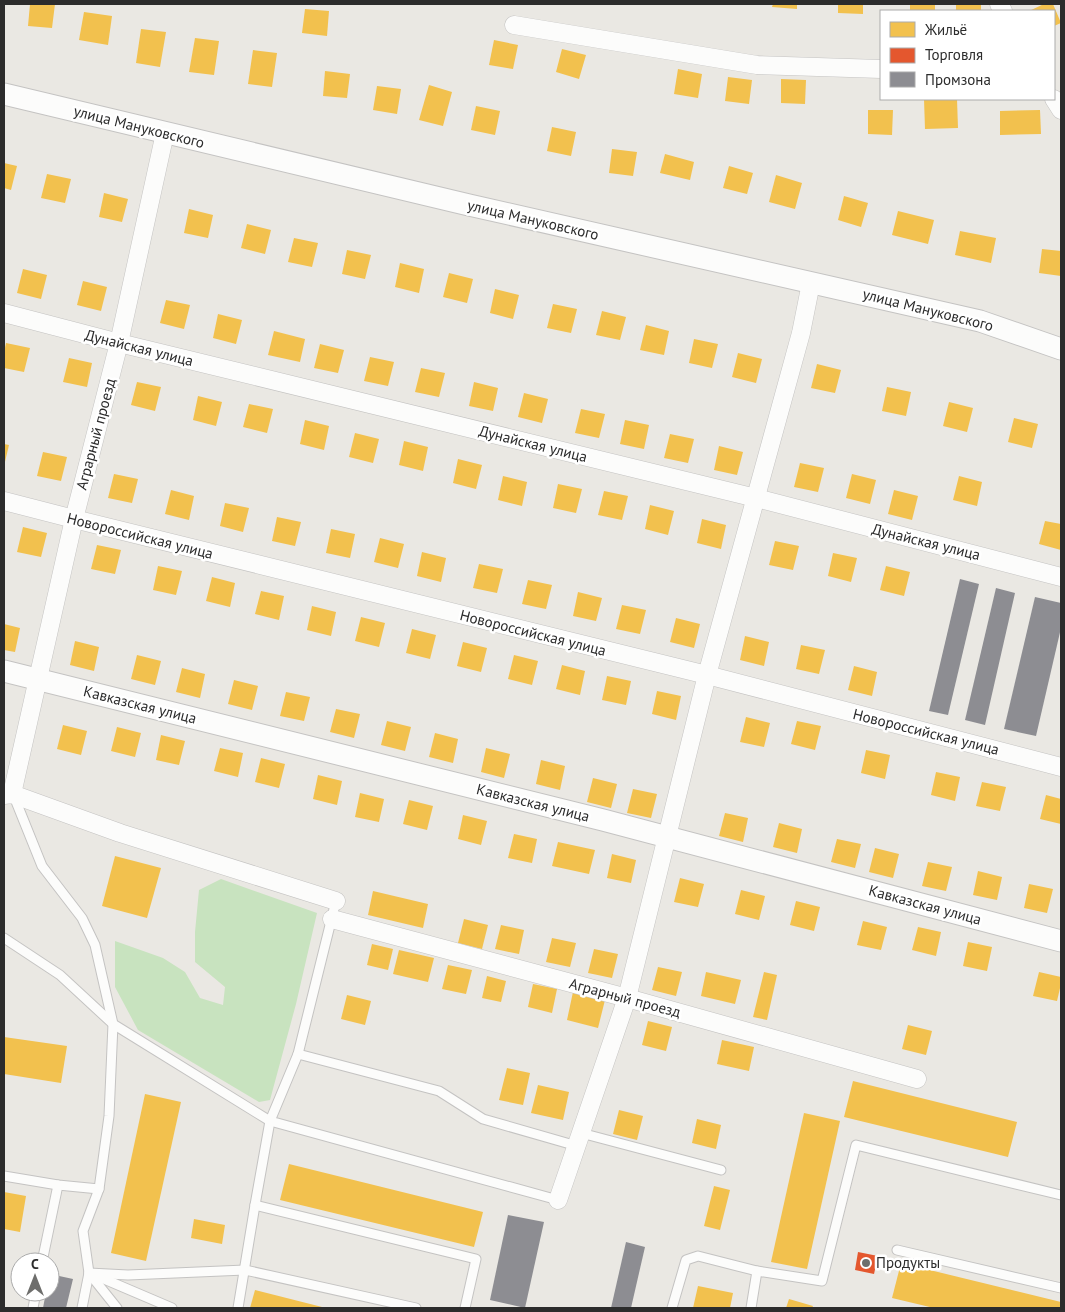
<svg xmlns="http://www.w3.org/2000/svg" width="1065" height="1312" font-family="'PT Sans',sans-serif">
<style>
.green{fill:#c8e3bf}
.homes{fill:#f2c14e}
.shops{fill:#e4572e}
.industry{fill:#8d8d92}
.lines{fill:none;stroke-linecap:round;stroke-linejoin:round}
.service-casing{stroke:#c4c3c2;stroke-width:11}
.minor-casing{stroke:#c4c3c2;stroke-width:19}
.tertiary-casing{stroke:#c4c3c2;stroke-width:23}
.service{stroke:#fcfcfb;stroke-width:9}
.minor{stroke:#fcfcfb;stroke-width:18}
.tertiary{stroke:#fcfcfb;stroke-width:21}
.poi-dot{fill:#6e6e6c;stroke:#fff;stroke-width:2}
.labels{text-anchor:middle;stroke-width:5;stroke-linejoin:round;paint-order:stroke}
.street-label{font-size:15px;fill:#2c2c2c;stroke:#fff}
.poi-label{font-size:15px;fill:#2c2c2c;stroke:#fff;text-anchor:start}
</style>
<rect width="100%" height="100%" fill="#eae8e3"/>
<path class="green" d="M221,879L317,913L296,1004L270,1100L259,1102L138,1030L115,987V941L163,958L185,972L200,998L223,1005L225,987L195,962V932L199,890Z"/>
<g class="homes">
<path d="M30,4H55L52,28L28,26Z"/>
<path d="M773,4H797V9L772,7Z"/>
<path d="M838,4H863V14L838,13Z"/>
<rect x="910" y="4" width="25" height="7"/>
<rect x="956" y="4" width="25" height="7"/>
<path d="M1044,4H1053L1061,23L1054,26V11H1029Z"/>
<path d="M305,9L329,11L327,36L302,33Z"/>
<path d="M84,12L112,16L108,45L79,40Z"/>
<path d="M141,29L166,32L160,67L136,63Z"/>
<path d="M195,38L219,41L214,75L189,72Z"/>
<path d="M494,40L518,45L513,69L489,65Z"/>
<path d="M562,49L586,55L579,79L556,72Z"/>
<path d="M253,50L277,53L272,87L248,84Z"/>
<path d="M678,69L702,74L698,98L674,94Z"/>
<path d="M325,71L350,74L347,98L323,96Z"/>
<path d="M728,77L752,80L749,104L725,101Z"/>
<path d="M781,79L806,80L805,104L781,103Z"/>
<path d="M429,85L452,92L443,126L419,120Z"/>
<path d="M377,86L401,89L397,114L373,110Z"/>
<path d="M924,99H957L958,128L925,129Z"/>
<path d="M476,106L500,111L495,135L471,130Z"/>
<path d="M868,110H893L892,135L868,134Z"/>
<path d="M1040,110L1041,134L1000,135V111Z"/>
<path d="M552,127L576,132L571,156L547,151Z"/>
<path d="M612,149L637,152L633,176L609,173Z"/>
<path d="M665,154L694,162L690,180L660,173Z"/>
<path d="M4,163L17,166L11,190L4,188Z"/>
<path d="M729,166L753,173L747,194L723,188Z"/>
<path d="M47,174L71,179L65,203L41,198Z"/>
<path d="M776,175L802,183L795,209L769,202Z"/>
<path d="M104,193L128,199L122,222L99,217Z"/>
<path d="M844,196L868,203L861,227L838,220Z"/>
<path d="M189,209L213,215L208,238L184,233Z"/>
<path d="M898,211L934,220L928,244L892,235Z"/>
<path d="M247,224L271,230L265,254L241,248Z"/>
<path d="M960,231L996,238L991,263L955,255Z"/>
<path d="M294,238L318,243L312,267L288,262Z"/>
<path d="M1042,249L1061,251V276L1039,273Z"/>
<path d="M347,250L371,255L365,279L342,274Z"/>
<path d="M400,263L424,269L419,293L395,287Z"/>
<path d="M23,269L47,275L41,299L17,293Z"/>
<path d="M449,273L473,279L467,303L443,297Z"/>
<path d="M83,281L107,287L101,311L77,305Z"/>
<path d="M495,289L519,295L513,319L490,313Z"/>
<path d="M166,300L190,305L184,329L160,323Z"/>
<path d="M553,304L577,309L571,333L547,328Z"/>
<path d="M602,311L626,317L620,340L596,335Z"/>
<path d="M218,314L242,320L236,344L213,338Z"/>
<path d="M646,325L669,331L664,355L640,350Z"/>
<path d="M274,331L305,339L300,362L268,355Z"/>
<path d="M694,339L718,344L712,368L689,363Z"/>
<path d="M6,343L30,348L24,372L4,368V353Z"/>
<path d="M320,344L344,350L338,373L314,368Z"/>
<path d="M738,353L762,359L756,383L732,377Z"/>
<path d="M370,357L394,362L388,386L364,381Z"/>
<path d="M69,358L92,363L87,387L63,382Z"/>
<path d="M817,364L841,370L835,393L811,388Z"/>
<path d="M421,368L445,373L439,397L415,392Z"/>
<path d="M137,382L161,387L155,411L131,405Z"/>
<path d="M474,382L498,388L493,411L469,406Z"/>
<path d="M887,387L911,392L906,416L882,411Z"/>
<path d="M524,393L548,399L542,423L518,417Z"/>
<path d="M198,396L222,402L216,426L193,420Z"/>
<path d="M949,402L973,408L967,432L943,426Z"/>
<path d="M249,404L273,409L267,433L243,427Z"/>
<path d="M581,409L605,414L599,438L575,433Z"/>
<path d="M1014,418L1038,424L1032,448L1008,442Z"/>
<path d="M305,420L329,426L324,450L300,444Z"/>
<path d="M625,420L649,425L644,449L620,444Z"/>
<path d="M355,433L379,439L373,463L349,457Z"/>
<path d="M670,434L694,439L688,463L664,458Z"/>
<path d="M404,441L428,447L423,471L399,465Z"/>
<path d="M4,444L9,445L4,466Z"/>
<path d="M719,446L743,452L737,475L714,470Z"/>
<path d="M43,452L67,457L61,481L37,476Z"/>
<path d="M458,459L482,465L476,489L453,483Z"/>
<path d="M800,463L824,468L818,492L794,487Z"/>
<path d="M114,474L138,479L132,503L108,498Z"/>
<path d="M852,474L876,480L870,504L846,498Z"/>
<path d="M503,476L527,482L522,506L498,500Z"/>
<path d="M959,476L982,482L977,506L953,500Z"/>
<path d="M558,484L582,489L576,513L553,508Z"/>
<path d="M171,490L194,496L189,520L165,514Z"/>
<path d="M894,490L918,496L912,520L888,514Z"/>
<path d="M604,491L628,496L622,520L598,515Z"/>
<path d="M225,503L249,508L243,532L220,526Z"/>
<path d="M650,505L674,511L668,535L645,529Z"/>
<path d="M277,517L301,522L295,546L272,541Z"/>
<path d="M702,519L726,525L721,549L697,543Z"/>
<path d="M1045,521L1061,524V550L1039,544Z"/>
<path d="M23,527L47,533L41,557L17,552Z"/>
<path d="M331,529L355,534L350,558L326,553Z"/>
<path d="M380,538L404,544L398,568L374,562Z"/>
<path d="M775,541L799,546L793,570L769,565Z"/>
<path d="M97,545L121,550L115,574L91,569Z"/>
<path d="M422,552L446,558L441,582L417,576Z"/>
<path d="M833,553L857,558L851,582L828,576Z"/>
<path d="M479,564L503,569L497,593L473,588Z"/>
<path d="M158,566L182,571L176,595L153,590Z"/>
<path d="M886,566L910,572L904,596L880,590Z"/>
<path d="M212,577L235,583L230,607L206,601Z"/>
<path d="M528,580L552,585L546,609L522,604Z"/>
<path d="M261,591L284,596L279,620L255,614Z"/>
<path d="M578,592L602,598L596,621L573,616Z"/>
<path d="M622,605L646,610L640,634L616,629Z"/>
<path d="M312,606L336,612L331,636L307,630Z"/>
<path d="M361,617L385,623L379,647L355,641Z"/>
<path d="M676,618L700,624L694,648L670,642Z"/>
<path d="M4,624L20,628L15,652L4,650Z"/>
<path d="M412,629L436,635L430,659L406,653Z"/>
<path d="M745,636L769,642L764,666L740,660Z"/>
<path d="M75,641L99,647L94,671L70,665Z"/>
<path d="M463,642L487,648L481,672L457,666Z"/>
<path d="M801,645L825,650L819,674L796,669Z"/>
<path d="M137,655L161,661L155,685L131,679Z"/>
<path d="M514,655L538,661L532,685L508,679Z"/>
<path d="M562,665L585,671L580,695L556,689Z"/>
<path d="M854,666L877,672L872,696L848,690Z"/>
<path d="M182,668L205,674L200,698L176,692Z"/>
<path d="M607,676L631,681L626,705L602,700Z"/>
<path d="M234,680L258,686L252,710L228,704Z"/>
<path d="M657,691L681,696L676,720L652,714Z"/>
<path d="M286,692L310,697L304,721L280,716Z"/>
<path d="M336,709L360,714L354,738L330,732Z"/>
<path d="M746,717L770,723L764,747L740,742Z"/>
<path d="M387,721L411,727L405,751L381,745Z"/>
<path d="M797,721L821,726L815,750L791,744Z"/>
<path d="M63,725L87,731L81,755L57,749Z"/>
<path d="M117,727L141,733L135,757L111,751Z"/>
<path d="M435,733L458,739L453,763L429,757Z"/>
<path d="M161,735L185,741L179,765L156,760Z"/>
<path d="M220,748L243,753L238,777L214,771Z"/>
<path d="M486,748L510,754L504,778L481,772Z"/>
<path d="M866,750L890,755L885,779L861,773Z"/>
<path d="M261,758L285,764L279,788L255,782Z"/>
<path d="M541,760L565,766L560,790L536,784Z"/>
<path d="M936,772L960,777L955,801L931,795Z"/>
<path d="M318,775L342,781L337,805L313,799Z"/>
<path d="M593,778L617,784L611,808L587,802Z"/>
<path d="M982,782L1006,787L1000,811L976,806Z"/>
<path d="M633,789L657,794L651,818L627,813Z"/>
<path d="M360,793L384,799L379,822L355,817Z"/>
<path d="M1046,795L1061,799V824L1040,819Z"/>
<path d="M409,800L433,806L427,830L403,824Z"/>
<path d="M725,813L748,818L743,842L719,836Z"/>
<path d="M463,815L487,821L481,845L458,839Z"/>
<path d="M779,823L802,829L797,853L773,847Z"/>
<path d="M514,834L537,839L532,863L508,858Z"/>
<path d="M837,839L861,844L855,868L831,862Z"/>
<path d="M558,842L595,850L589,874L552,866Z"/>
<path d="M875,848L899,854L893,878L869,872Z"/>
<path d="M612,854L636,860L631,883L607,878Z"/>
<path d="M115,856L161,868L147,918L102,906Z"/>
<path d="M928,862L952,867L946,891L922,886Z"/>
<path d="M978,871L1002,877L997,900L973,895Z"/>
<path d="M680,878L704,884L698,907L674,902Z"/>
<path d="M1029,884L1053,889L1047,913L1024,908Z"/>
<path d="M741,890L765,896L759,920L735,914Z"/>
<path d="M373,891L428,904L423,928L368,915Z"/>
<path d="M796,901L820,907L814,931L790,925Z"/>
<path d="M464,919L488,925L482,949L458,943Z"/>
<path d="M863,921L887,927L881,950L857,945Z"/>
<path d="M501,925L524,930L519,954L495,949Z"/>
<path d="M918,927L941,932L936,956L912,950Z"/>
<path d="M552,938L576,943L570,967L546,962Z"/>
<path d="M968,942L992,947L987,971L963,966Z"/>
<path d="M372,944L393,949L388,970L367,965Z"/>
<path d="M594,949L618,954L612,978L588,973Z"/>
<path d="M399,950L434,958L428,982L393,974Z"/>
<path d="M448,965L472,970L466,994L442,989Z"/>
<path d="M658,967L682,972L676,996L652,990Z"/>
<path d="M706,972L741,980L735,1004L701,996Z"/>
<path d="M764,972L777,975L767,1020L753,1017Z"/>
<path d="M1039,972L1061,977V984L1057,1001L1033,996Z"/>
<path d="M487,976L506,981L501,1002L482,998Z"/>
<path d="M533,984L557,989L552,1013L528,1007Z"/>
<path d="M573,992L605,1000L598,1028L567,1020Z"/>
<path d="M347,995L371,1001L365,1025L341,1019Z"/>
<path d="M648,1021L672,1027L666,1051L642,1045Z"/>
<path d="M908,1025L932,1031L926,1055L902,1049Z"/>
<path d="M4,1037L67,1046L61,1083L4,1074Z"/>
<path d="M722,1040L754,1047L749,1071L717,1064Z"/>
<path d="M507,1068L530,1073L523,1105L499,1100Z"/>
<path d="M853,1081L1017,1122L1008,1157L844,1117Z"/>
<path d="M538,1085L569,1092L563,1120L531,1113Z"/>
<path d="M145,1094L181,1102L146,1261L111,1253Z"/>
<path d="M619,1110L643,1116L637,1140L613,1134Z"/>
<path d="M804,1113L840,1121L807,1269L771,1262Z"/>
<path d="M697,1119L721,1125L716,1149L692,1143Z"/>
<path d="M289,1164L483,1212L474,1247L280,1200Z"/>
<path d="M714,1186L730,1190L720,1230L704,1226Z"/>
<path d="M4,1192L26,1196L20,1232L4,1229Z"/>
<path d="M194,1219L225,1225L222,1244L191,1238Z"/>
<path d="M901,1263L1061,1302V1308H934L892,1298Z"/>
<path d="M698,1286L733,1293L730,1308H693Z"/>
<path d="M255,1290L326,1308H250Z"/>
<path d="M789,1299L813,1306L812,1308H786Z"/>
</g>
<path class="shops" d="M858,1252L878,1256L874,1274L855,1270Z"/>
<g class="industry">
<path d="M960,579L979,584L948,715L929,711Z"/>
<path d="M996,588L1015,593L985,725L965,720Z"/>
<path d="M1035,597L1061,603V628L1036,736L1004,729Z"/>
<path d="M508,1215L544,1222L525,1308L490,1300Z"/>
<path d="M626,1242L645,1247L631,1308H611Z"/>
<path d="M50,1274L73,1279L66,1308H43L46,1292H50Z"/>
</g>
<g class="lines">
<g class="service-casing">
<g id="service">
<path d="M13,794L42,866L82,918L95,945L113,1024L109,1116L99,1189L83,1231L89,1273L117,1308"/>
<path d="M336,901L298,1054L270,1121L558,1200"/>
<path d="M4,938L60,975L113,1024L270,1121L255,1205L238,1308"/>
<path d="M298,1054L439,1091L483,1119L577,1146"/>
<path d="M581,1133L721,1170"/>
<path d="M4,1176L58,1185L99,1189"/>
<path d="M255,1205L476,1259L465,1308"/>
<path d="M897,1250L1061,1288"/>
<path d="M42,1262L58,1185"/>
<path d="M89,1273L128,1275L245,1270L416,1308"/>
<path d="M97,1276L172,1308"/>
<path d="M33,1308L36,1292"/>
<path d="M82,1308L89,1273"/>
<path d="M672,1308L686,1260L698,1256L757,1271"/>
<path d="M751,1308L757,1271L822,1281L856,1145L1061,1195"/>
</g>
</g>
<g class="minor-casing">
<g id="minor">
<path d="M999,4L1003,11"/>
<path d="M514,25L757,65L881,69"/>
<path d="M1054,99L1061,110"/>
<path d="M4,313L119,343L756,498L1061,577"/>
<path d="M4,501L74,519L707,675L1061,767"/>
<path d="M12,794L74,519L119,343L165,133"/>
<path d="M4,795L12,794L120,833L336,901"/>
<path d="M332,919L627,998L917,1079"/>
<path d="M558,1200L627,998L707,675L801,333L811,283"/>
</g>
</g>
<g class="tertiary-casing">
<g id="tertiary">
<path d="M4,94L469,205L980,321L1061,349"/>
<path d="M4,671L603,820L1061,941"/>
</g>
</g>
<use href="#service" class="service"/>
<use href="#minor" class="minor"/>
<use href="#tertiary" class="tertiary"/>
</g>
<circle class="poi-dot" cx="866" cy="1263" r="5"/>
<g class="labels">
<g class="street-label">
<text transform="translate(139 127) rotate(14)" y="5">улица Мануковского</text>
<text transform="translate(533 220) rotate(13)" y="5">улица Мануковского</text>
<text transform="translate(928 310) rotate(14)" y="5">улица Мануковского</text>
<text transform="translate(139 348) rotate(14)" y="5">Дунайская улица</text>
<text transform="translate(96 434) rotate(-75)" y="5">Аграрный проезд</text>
<text transform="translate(533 444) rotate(14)" y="5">Дунайская улица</text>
<text transform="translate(140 536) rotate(14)" y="5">Новороссийская улица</text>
<text transform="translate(926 542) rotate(14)" y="5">Дунайская улица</text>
<text transform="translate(533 633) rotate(14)" y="5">Новороссийская улица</text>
<text transform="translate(140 705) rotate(14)" y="5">Кавказская улица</text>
<text transform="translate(926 732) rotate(14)" y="5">Новороссийская улица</text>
<text transform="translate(533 803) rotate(14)" y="5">Кавказская улица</text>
<text transform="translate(925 905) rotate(15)" y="5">Кавказская улица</text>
<text transform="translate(625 998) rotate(15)" y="5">Аграрный проезд</text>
</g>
<g class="poi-label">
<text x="876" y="1268">Продукты</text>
</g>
</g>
<rect width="1065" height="1312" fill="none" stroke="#2c2c2c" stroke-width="10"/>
<rect x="880" y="10" width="175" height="90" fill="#ffffff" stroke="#ababab"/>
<rect x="890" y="22" width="25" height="15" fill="#f2c14e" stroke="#ababab"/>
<text x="925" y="35" font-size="15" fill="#2c2c2c">Жильё</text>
<rect x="890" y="48" width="25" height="15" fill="#e4572e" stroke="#ababab"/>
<text x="925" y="60" font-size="15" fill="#2c2c2c">Торговля</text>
<rect x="890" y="72" width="25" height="15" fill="#8d8d92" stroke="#ababab"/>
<text x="925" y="85" font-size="15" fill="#2c2c2c">Промзона</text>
<g transform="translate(35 1277)"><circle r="24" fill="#ffffff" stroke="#ababab"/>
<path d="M0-4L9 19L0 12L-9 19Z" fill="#6e6e6c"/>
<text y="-8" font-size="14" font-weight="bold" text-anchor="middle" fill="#2c2c2c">С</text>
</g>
</svg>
